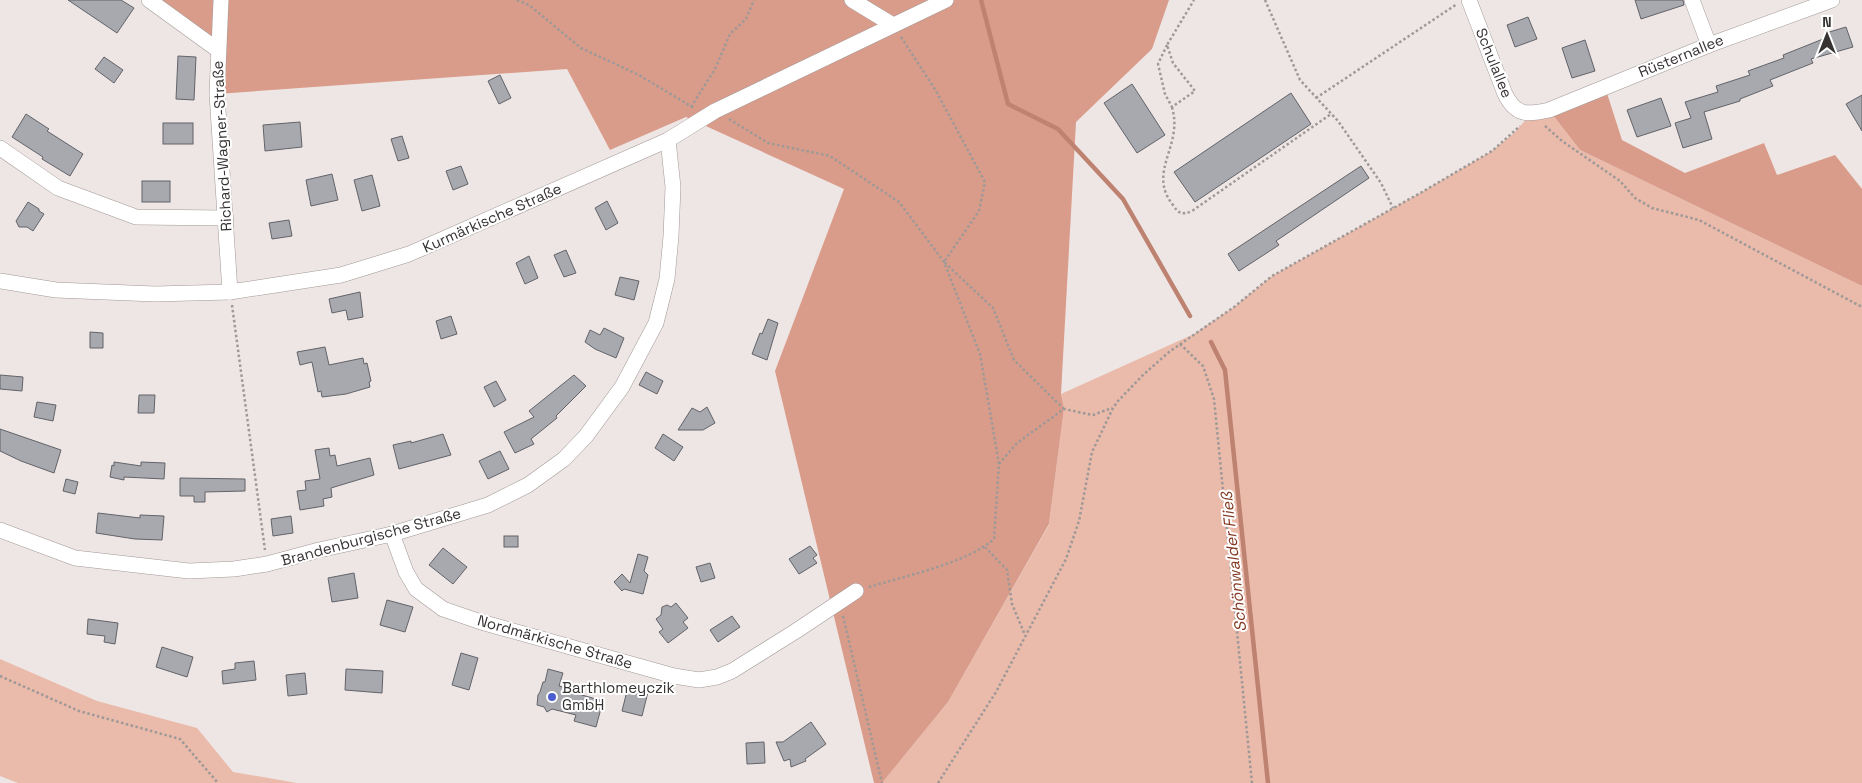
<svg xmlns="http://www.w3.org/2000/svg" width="1862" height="783" font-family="'Space Grotesk',sans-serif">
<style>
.green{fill:#eabaab}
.forest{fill:#da9c8a}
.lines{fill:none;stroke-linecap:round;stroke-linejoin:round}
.stream{stroke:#be8271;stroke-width:4.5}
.building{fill:#a7a9af;stroke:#626369}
.minor-casing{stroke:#a19997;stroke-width:16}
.path{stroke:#9e9997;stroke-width:2.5;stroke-dasharray:2.5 2.5;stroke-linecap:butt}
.minor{stroke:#fff;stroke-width:15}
.poi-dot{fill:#4c5cd1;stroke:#fff;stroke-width:2}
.labels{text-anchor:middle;stroke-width:4;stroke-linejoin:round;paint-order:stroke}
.street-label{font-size:15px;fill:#363332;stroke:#fff}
.poi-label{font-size:15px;fill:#363332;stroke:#fff;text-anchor:start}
.water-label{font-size:16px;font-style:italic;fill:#823822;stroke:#fff}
</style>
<rect width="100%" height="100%" fill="#eee6e4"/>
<g class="green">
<path d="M1549,110L1580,150L1862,286V783H882L948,702L1049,525L1064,409L1061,394L1194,334L1234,307L1272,276L1422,192L1492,151L1514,133L1531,114Z"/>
<path d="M0,659L97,701L197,728L233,772L297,783H18L0,776Z"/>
</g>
<g class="forest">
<path d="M161,0H1169L1152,49L1076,122L1061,394L1064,409L1049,524L948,702L882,783H874L775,371L844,189L686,117L610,150L567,69L217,94L218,50Z"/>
<path d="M1605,87L1622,140L1685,173L1764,143L1777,175L1835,155L1862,189V286L1580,150L1549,110Z"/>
</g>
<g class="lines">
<g class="stream">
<path d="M981,0L1008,104L1058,129L1123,199L1190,316"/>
<path d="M1211,342L1225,370L1268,783"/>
</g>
</g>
<g class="building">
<path d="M68,0H121L134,8L117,33Z"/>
<path d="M1635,0H1683L1684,5L1641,19Z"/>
<path d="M1528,17L1537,39L1515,47L1507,25Z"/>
<path d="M1846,27L1853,47L1811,59L1813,63L1770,80L1773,86L1740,99V101L1704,112L1712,139L1683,148L1675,123L1691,118L1685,102L1718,92L1716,86L1750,75L1748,71L1784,58L1783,55L1828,37L1826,33Z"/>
<path d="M1585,40L1595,71L1572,78L1562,48Z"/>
<path d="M178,56L196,57L194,100L176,99Z"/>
<path d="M104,57L123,70L114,83L95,69Z"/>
<path d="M500,75L511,98L499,104L488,81Z"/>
<path d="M1132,84L1165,135L1137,153L1104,103Z"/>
<path d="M1291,93L1311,124L1195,202L1174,172Z"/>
<path d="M1862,95V131L1846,104Z"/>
<path d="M1661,98L1671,126L1637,137L1627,110Z"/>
<path d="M26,114L49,129L47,131L83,154L70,176L42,159L43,157L12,137Z"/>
<path d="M300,122L302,147L265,151L263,125Z"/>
<rect x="163" y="123" width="30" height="21"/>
<path d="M402,136L409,158L398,161L391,139Z"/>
<path d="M461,166L468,184L453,190L446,171Z"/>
<path d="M1361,166L1369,178L1276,241L1279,245L1239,271L1228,254Z"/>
<path d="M332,174L338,200L311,206L306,180Z"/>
<path d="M372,175L380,206L362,211L354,180Z"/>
<rect x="142" y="181" width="28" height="21"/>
<path d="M607,201L618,223L606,230L595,208Z"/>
<path d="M28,202L39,209V211L44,214L33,231L27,227H19L16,221Z"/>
<path d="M289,220L292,236L272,239L269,223Z"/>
<path d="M566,250L576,273L564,277L554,255Z"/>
<path d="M529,256L538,278L525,284L516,263Z"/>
<path d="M620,277L639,281L634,300L615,295Z"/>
<path d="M360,292L363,317L348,320L346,310L332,313L329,299Z"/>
<path d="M451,316L457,334L441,339L436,321Z"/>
<path d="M768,319L778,323L767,360L752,354L760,333L762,334Z"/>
<path d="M604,328L624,338L616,358L595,349L585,342L590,330L600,335Z"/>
<path d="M90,332L103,333V348H90Z"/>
<path d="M325,347L329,365L363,358L364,364L367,363L371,381L369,382L370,387L346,394L322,397L321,391L318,392L312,362L300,365L297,352Z"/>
<path d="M646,372L663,381L657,394L639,385Z"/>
<path d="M0,375L23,377L22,391L0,389Z"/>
<path d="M574,375L586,386L556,416L557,418L531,439L534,444L515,453L504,432L534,417L529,411Z"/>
<path d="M496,381L506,400L494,407L484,387Z"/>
<path d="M139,395H155L154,413H138Z"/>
<path d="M37,402L56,405L53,421L34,417Z"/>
<path d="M707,407L715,423L703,430H678L692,408L700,412Z"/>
<path d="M0,429L61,450L54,473L21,461L0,451Z"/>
<path d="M443,434L451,455L399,469L393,445L411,441V443Z"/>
<path d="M663,434L683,447L674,461L655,448Z"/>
<path d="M329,448L330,456L335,455L337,466L370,458L374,475L331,488L332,497L323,499L324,506L300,510L297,491L306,490L305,481L320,479L315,450Z"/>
<path d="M500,451L509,469L488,479L479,461Z"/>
<path d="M114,462L141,466V462L165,463L164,479L124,477V480L110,477L112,465L114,466Z"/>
<path d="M180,478L245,479V491L205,492V502H194V496H180Z"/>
<path d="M66,479L78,482L75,494L63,491Z"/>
<path d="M98,513L140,518V515L164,516L162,540L135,539L96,533Z"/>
<path d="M291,516L293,533L273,536L271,519Z"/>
<rect x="504" y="536" width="14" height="11"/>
<path d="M810,546L817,555L813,558L817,563L799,574L789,559Z"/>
<path d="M443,548L467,567L453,584L429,565Z"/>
<path d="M638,554L648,557L644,571L648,575L643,594L624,589L622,591L614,582L622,574L630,583Z"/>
<path d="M710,563L715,578L701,582L696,567Z"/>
<path d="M354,573L358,598L332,602L328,578Z"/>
<path d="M387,600L413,607L405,632L380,625Z"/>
<path d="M676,603L688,618L683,622L688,628L668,643L659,632L663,629L656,619L661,615L662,607L667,605L671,607Z"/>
<path d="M732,616L740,627L718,642L710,630Z"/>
<path d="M88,619L118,623L115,644L104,642L105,636L87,634Z"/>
<path d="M162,647L193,657L187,677L156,667Z"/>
<path d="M461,653L478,658L469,690L452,685Z"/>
<path d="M254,661L256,680L223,684L222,671L235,669V663Z"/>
<path d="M346,669L383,671L382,693L345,690Z"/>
<path d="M548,669L563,673L559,686L569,689L568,691L603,701L596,727L574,721L576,715L552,709L547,712L544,707L537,705L538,695L540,692L543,682H545Z"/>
<path d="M305,673L307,694L288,696L286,675Z"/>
<path d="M628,687L648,692L642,716L622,711Z"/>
<path d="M811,722L826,744L805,759L806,761L791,767L790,759L784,761L776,742H783Z"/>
<path d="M764,742L765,763L747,764L746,743Z"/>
</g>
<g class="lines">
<g class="minor-casing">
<g id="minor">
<path d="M149,0L218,50"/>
<path d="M221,0L217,94L230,292"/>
<path d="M852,0L893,25"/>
<path d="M1469,0L1505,94C1516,116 1527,115 1549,110L1709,45L1832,0"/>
<path d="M1692,0L1709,45"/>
<path d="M0,148L58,188L136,217L226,218"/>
<path d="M0,281L56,290L155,294L230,292L341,275L409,254L668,140L715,111L946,0"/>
<path d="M0,530L75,558L189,571L234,569L267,564L319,550L392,534L488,505L528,485L564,459L586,436L622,387L656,323L667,279L671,236L673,187L668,140"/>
<path d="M392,534L406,572L416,589L443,609L481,622L674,676L699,680L717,677L732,671L796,631L856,591"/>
</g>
</g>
<g class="path">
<path d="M517,0L529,5L581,48L639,75L694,108"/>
<path d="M1265,0L1300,80L1338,121L1381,183L1393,208"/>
<path d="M901,37L936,91L985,182L979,211L944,262L993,308L1014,360L1064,409"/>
<path d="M1167,45L1158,64L1165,94L1172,107L1195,91L1173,63L1167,45L1194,0"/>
<path d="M1316,98L1457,4"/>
<path d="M691,107L715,69L730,34L746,19L754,0"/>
<path d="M1172,107C1174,115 1175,121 1174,130C1171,157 1152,179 1173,205C1179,214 1182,215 1192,211L1331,114"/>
<path d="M729,119L768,143L830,156L899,202L944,262L980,354L999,464L994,539C967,563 905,576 869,587"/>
<path d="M1545,126L1562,141L1620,181L1635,198L1652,208L1699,220L1862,307"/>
<path d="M232,305L265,550"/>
<path d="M1180,344L1203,366L1214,399L1252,783"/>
<path d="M999,464L1017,443L1064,409L1093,415L1112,408"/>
<path d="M985,547L1007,570L1012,604L1025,635"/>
<path d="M843,616L882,783"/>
<path d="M0,676L79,711L180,739L218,783"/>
<path d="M938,783L996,692L1066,559L1079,521L1092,452L1113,408L1118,401L1143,375L1169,352L1234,307L1272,276L1422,192L1492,151L1520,126"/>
</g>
<use href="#minor" class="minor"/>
</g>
<circle class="poi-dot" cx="552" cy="697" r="5"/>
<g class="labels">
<g class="street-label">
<text transform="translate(1681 56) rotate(-22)" y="5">Rüsternallee</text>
<text transform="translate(1494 63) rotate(68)" y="5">Schulallee</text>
<text transform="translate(222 146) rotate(-93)" y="5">Richard-Wagner-Straße</text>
<text transform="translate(492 218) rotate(-24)" y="5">Kurmärkische Straße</text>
<text transform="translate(371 537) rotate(-15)" y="5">Brandenburgische Straße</text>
<text transform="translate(555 642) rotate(16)" y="5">Nordmärkische Straße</text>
</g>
<g class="poi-label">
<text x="562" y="693">Barthlomeyczik<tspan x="562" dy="17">GmbH</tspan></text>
</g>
<g class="water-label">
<text transform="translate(1233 562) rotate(-96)" y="6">Schönwalder Fließ</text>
</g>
</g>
<g transform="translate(1827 35)" stroke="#ffffff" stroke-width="4" paint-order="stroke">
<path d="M0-4L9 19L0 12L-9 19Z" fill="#363332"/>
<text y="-8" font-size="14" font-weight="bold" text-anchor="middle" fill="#363332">N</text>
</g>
</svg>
